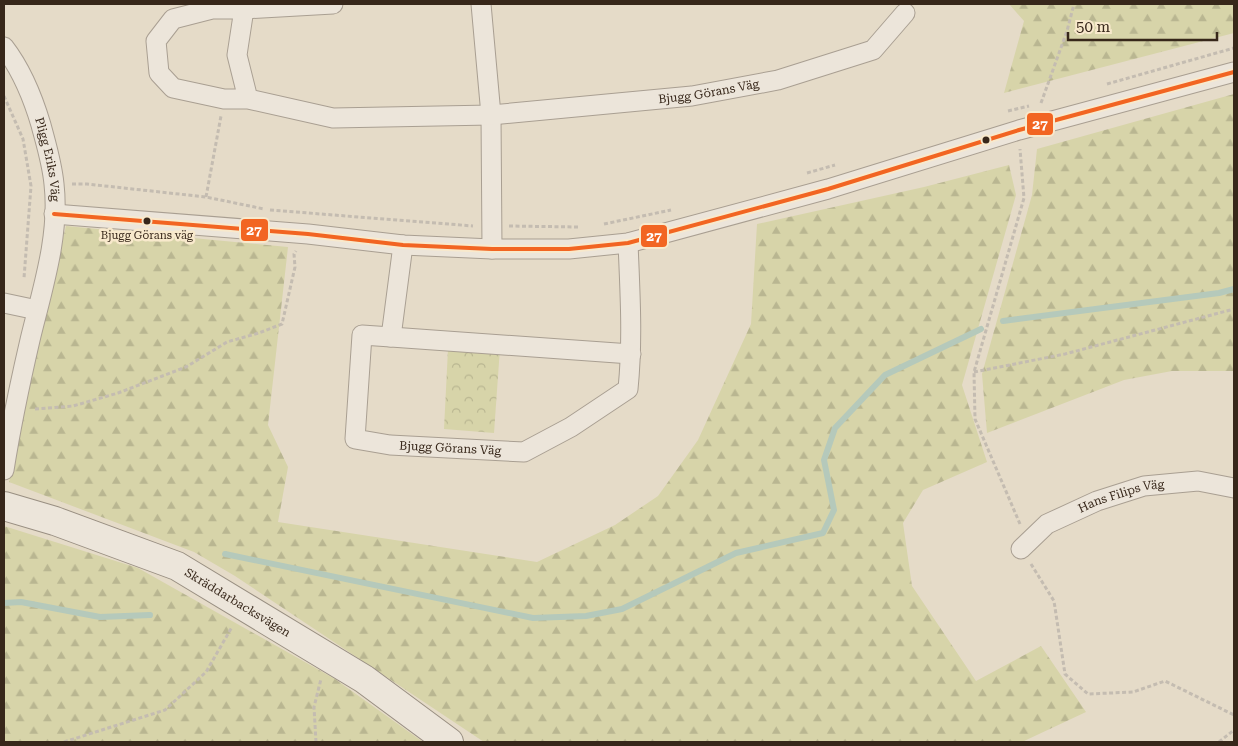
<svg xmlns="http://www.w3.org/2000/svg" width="1238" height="746" font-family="'Roboto Serif',serif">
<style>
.forest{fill:url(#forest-firs)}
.park{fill:url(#park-crowns)}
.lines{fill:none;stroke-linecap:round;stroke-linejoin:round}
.stream{stroke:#b5c9bb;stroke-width:6}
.street-casing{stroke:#a99f92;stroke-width:21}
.secondary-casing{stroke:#998f82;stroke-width:30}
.path{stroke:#c4bcb1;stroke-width:3;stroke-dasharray:4 2.5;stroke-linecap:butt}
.street{stroke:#ece5da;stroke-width:19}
.secondary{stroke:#ece5da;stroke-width:28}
.bus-1-casing{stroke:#f8e9cc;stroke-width:8}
.bus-1{stroke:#f26522;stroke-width:4}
.bus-dot{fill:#37271a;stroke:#f8e9cc;stroke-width:2}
.labels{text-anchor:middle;stroke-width:5;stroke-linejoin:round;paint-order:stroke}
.bus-label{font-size:11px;fill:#37271a;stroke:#f8e9cc}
.street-label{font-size:12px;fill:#37271a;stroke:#f8e9cc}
.line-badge{stroke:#f8e9cc;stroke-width:2}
.badge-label{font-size:14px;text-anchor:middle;font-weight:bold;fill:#fff}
</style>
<defs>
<pattern id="forest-firs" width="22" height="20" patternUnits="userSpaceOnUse" patternTransform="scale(1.25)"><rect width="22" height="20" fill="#d7d4a9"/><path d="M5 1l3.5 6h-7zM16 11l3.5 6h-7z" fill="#b9b691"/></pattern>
<pattern id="park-crowns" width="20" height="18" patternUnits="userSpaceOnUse" patternTransform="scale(1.25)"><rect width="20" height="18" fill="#d7d4a9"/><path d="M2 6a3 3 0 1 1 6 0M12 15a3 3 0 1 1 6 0" fill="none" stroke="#b9b691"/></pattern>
</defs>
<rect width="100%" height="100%" fill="#e5dbc8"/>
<g class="forest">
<path d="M1009,4H1234V33L1004,93L1024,21Z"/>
<path d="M1234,94V371H1172L1124,380L987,433L982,374L1032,195L1037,149Z"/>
<path d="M1009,165L1016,195L962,385L987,462L923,490L903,523L912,586L976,681L1041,646L1086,712L1022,742H484L235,576L194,552L9,482L27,385L66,226L288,247L268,425L288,467L278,522L537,562L615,525L658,496L698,440L751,324L757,224L924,187Z"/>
<path d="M4,526L138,568L335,679L423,742H4Z"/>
</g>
<path class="park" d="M500,348L494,433L444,429L448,349Z"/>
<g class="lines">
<g class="stream">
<path d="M1003,321L1219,293L1234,289"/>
<path d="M225,554L533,618L586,616L622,609L736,553L823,533L834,510L824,460L835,428L885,375L981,329"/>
<path d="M4,603L21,602L100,617L150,615"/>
</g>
<g class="street-casing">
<g id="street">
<path d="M481,4L491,115L492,249"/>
<path d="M244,9L333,4"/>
<path id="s1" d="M4,47C21,69 33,98 41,125C46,144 52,163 54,184C60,236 42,290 30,340C20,383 11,426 4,470"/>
<path id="s2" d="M248,99H224L173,88L159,73L156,41L173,19L212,9H244L237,55L248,99L333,118L491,115L692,96L778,80L873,50L905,13"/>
<path d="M54,214L308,234L403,245L492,249H569L628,243L828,189L1019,130L1234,72"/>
<path id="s3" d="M403,245L391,337L362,335L355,439L390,445L524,452L571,427L628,389C633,340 630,292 628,243"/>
<path d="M4,303L37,310"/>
<path d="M391,337L631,354"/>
<path id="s4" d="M1021,549L1047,524L1097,501L1144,486L1198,481L1234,488"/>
</g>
</g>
<g class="secondary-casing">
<g id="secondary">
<path id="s5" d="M4,506L55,521L177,566L364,679L449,742"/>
</g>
</g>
<g class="path">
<path d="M1107,84L1234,48"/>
<path d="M4,96L23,139L31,186L24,278"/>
<path d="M1041,103L1067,31L1074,4"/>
<path d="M1008,111L1029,106"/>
<path d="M807,173L835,165"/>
<path d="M72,184H87L206,197L264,209"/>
<path d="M206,197L221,116"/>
<path d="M270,210L473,226"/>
<path d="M604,224L671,210"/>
<path d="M509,226L578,227"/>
<path d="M974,372L1065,354L1234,309"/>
<path d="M35,409L73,406L118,393L186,367L227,342L259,333L282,324L295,267L294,254L296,251"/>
<path d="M1020,524L975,419L974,372L1024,198L1020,149"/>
<path d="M1031,564L1054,601L1065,674L1088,694L1133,692L1165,681L1234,715"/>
<path d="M64,742L165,710L206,672L232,627"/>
<path d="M316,742L314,707L321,679"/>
<path d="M1219,742L1234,730"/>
</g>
<use href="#street" class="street"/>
<use href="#secondary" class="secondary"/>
<g class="bus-1-casing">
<path id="bus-1" d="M54,214L308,234L403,245L492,249H569L628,243L828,189L1019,130L1234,72"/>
</g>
<use href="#bus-1" class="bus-1"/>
</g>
<g class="bus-dot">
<circle cx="986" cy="140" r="4.5"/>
<circle cx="147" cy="221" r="4.5"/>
</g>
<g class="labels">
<g class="bus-label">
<text x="147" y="239">Bjugg Görans väg</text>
</g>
<g class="street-label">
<text dy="4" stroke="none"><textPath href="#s2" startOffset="785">Bjugg Görans Väg</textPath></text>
<text dy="4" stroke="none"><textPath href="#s1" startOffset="122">Pligg Eriks Väg</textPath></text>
<text dy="4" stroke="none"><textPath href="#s3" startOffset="322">Bjugg Görans Väg</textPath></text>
<text dy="4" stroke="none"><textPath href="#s4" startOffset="116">Hans Filips Väg</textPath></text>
<text dy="4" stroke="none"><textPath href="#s5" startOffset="254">Skräddarbacksvägen</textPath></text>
</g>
</g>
<g class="line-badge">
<rect x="1026" y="112" width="28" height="24" rx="5" fill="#f26522"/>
<rect x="240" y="218" width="29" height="24" rx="5" fill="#f26522"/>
<rect x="640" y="224" width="28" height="24" rx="5" fill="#f26522"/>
</g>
<g class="badge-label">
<text x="1040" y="129">27</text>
<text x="254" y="235">27</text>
<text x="654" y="241">27</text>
</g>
<rect width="1238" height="746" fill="none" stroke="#37271a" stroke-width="10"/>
<path d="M1068 32v8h149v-8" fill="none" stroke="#37271a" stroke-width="2.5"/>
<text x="1076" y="32" font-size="15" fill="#37271a" stroke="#f8e9cc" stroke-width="4" paint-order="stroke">50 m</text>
</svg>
